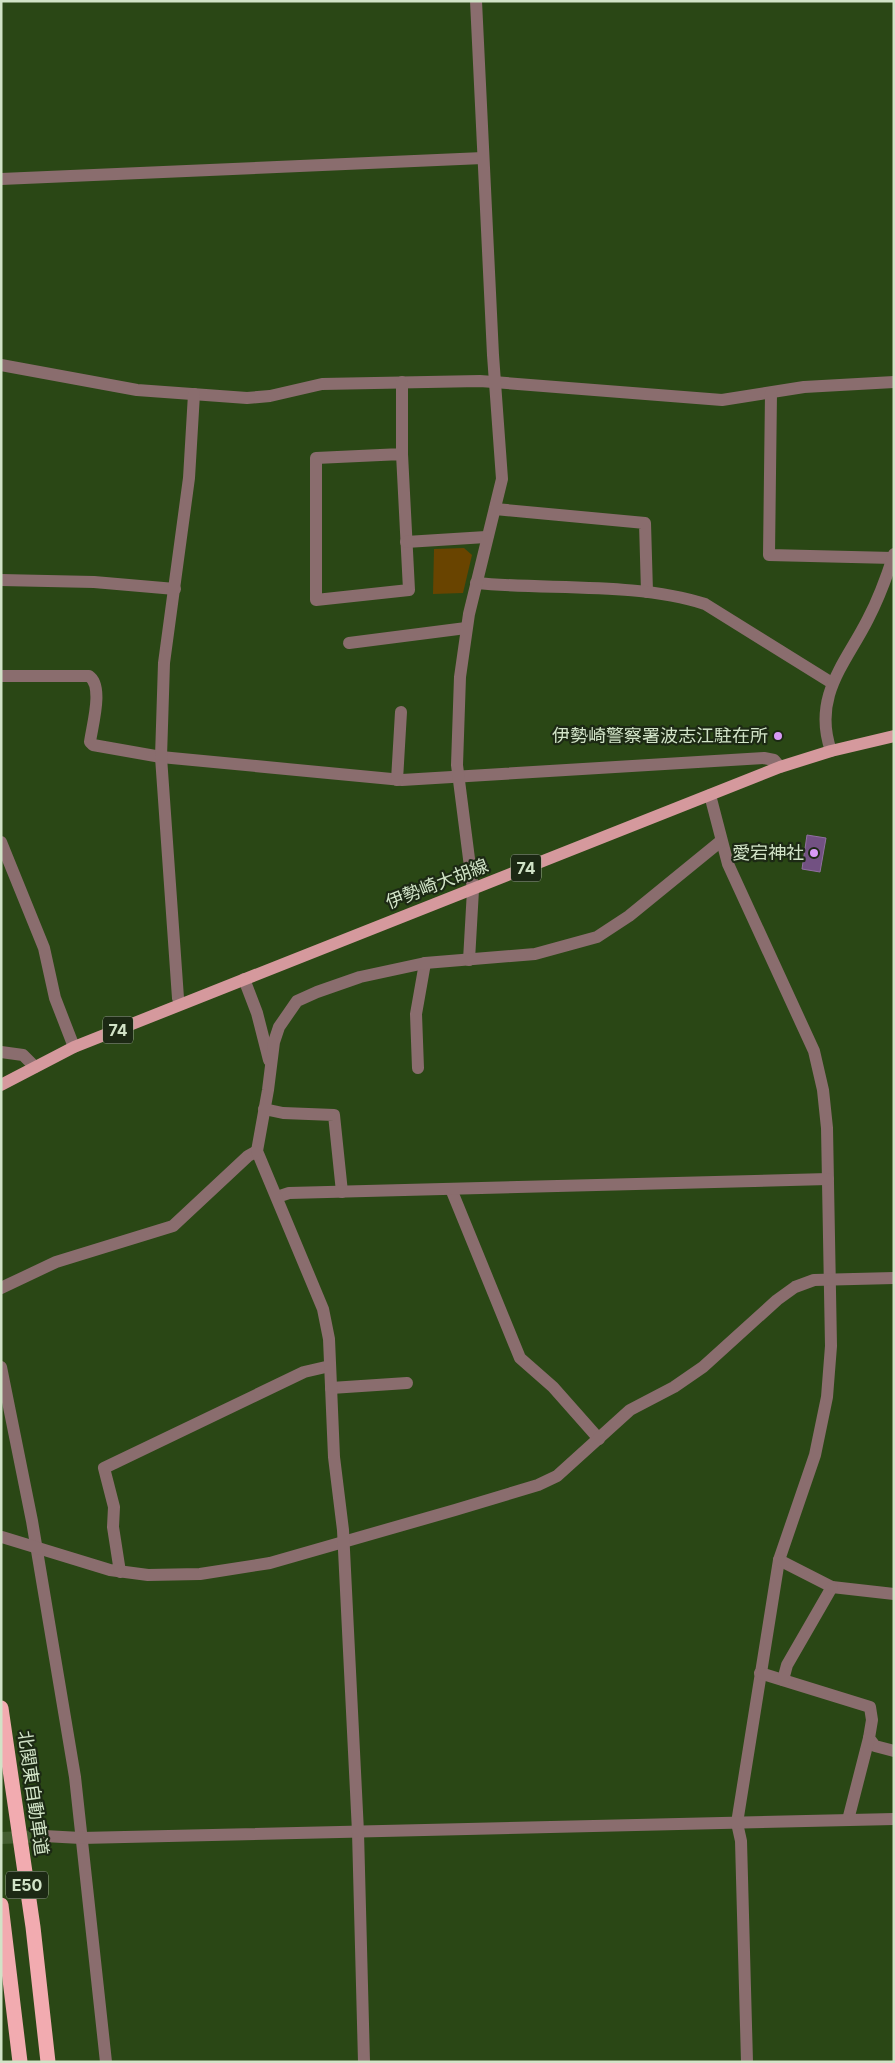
<svg xmlns="http://www.w3.org/2000/svg" width="895" height="2063" font-family="Inter,'Noto Sans JP',sans-serif">
<style>
.green{fill:#694400}
.building{fill:#725182;stroke:#906ea0}
.lines{fill:none;stroke-linecap:round;stroke-linejoin:round}
.minor-tunnel{stroke:#435e30;stroke-width:12;stroke-dasharray:12 6;stroke-linecap:butt}
.minor{stroke:#8a6d6e;stroke-width:12}
.major{stroke:#d5999d;stroke-width:12}
.highway{stroke:#f2abb0;stroke-width:15}
.poi-dot{fill:#d99af7;stroke:#1c2914;stroke-width:2}
.labels{text-anchor:middle;stroke-width:4.5;stroke-linejoin:round;paint-order:stroke}
.shield{fill:#1c2914;stroke:#9bab91;stroke-width:1}
.shield-label{font-size:16px;font-weight:bold;fill:#d1e3c7}
.poi-label{font-size:18px;fill:#d1e3c7;stroke:#1c2914;text-anchor:end}
.street-label{font-size:18px;fill:#d1e3c7;stroke:#1c2914}
</style>
<rect width="100%" height="100%" fill="#2a4715"/>
<path class="green" d="M464,548L472,555L463,593L433,594L434,549Z"/>
<path class="building" d="M807,835L826,838L820,872L802,869Z"/>
<g class="lines">
<path class="minor-tunnel" d="M1,1838L44,1836"/>
<g class="minor">
<path d="M1,179L483,158"/>
<path d="M1,365L137,390L247,398L270,396L322,384L480,381L722,400L804,387L894,382"/>
<path d="M771,393L769,555L893,558"/>
<path d="M402,454L316,458V600L409,590L402,454V382"/>
<path d="M495,509L645,523L647,592"/>
<path d="M406,542L486,537"/>
<path d="M1,580L94,582L175,589"/>
<path d="M476,583C548,590 637,582 705,604L832,683"/>
<path d="M349,643L466,628"/>
<path d="M1,676H89C104,686 92,726 90,742L93,745L161,757L402,780L764,758L774,760L780,767"/>
<path d="M831,751C812,696 846,663 868,619C879,598 887,576 894,554"/>
<path d="M397,780L401,712"/>
<path d="M710,795L728,864L814,1051L823,1090L827,1128L831,1346L827,1397L815,1455L779,1560L737,1823L741,1841L747,2062"/>
<path d="M1,842L44,948L55,998L74,1047"/>
<path d="M469,960L473,890L457,765L460,677L469,614L502,479L493,355L476,1"/>
<path d="M244,979L257,1013L269,1060"/>
<path d="M181,1004L178,998L161,757L164,663L189,478L194,394"/>
<path d="M1,1052L23,1055L35,1067"/>
<path d="M418,1068L416,1014L425,963"/>
<path d="M264,1109L283,1113L334,1115L342,1192"/>
<path d="M451,1189L520,1358L553,1387L599,1439"/>
<path d="M277,1197L289,1193L828,1179"/>
<path d="M1,1288L56,1262L173,1226L248,1156L257,1151"/>
<path d="M1,1367L32,1521L75,1777L106,2062"/>
<path d="M331,1388L407,1383"/>
<path d="M2,1537L110,1570L148,1575L200,1574L270,1563L455,1510L538,1485L557,1476L630,1410L674,1387L703,1367L777,1300L795,1287L814,1280L894,1278"/>
<path d="M779,1560L832,1587L894,1594"/>
<path d="M120,1572L113,1527L114,1507L104,1468L304,1372L330,1366"/>
<path d="M760,1673L870,1707L872,1720L869,1738L875,1746L894,1751"/>
<path d="M783,1680L787,1665L832,1587"/>
<path d="M848,1820L869,1738"/>
<path d="M44,1836L81,1838L894,1819"/>
<path d="M364,2062L358,1832L343,1530L334,1457L329,1339L323,1309L257,1151L268,1090L274,1042L279,1027L297,1001L317,992L360,977L425,963L535,954L597,937L629,916L721,841"/>
</g>
<path class="major" d="M1,1085L74,1047L780,767L831,751L894,736"/>
<g class="highway">
<path d="M1,1708L33,1927L48,2062"/>
<path d="M1,1905L20,2062"/>
</g>
</g>
<g class="poi-dot">
<circle cx="778" cy="736" r="5"/>
<circle cx="814" cy="853" r="5"/>
</g>
<g class="labels">
<g class="shield">
<rect x="511" y="854.5" width="30" height="27" rx="4"/>
<rect x="103" y="1016.5" width="30" height="27" rx="4"/>
<rect x="6" y="1871.5" width="42" height="27" rx="4"/>
</g>
<g class="shield-label">
<text x="526" y="874">74</text>
<text x="118" y="1036">74</text>
<text x="27" y="1891">E50</text>
</g>
<g class="poi-label">
<text x="768" y="742">伊勢崎警察署波志江駐在所</text>
<text x="804" y="859">愛宕神社</text>
</g>
<g class="street-label">
<text transform="translate(437 884) rotate(-21)" y="6">伊勢崎大胡線</text>
<text transform="translate(33 1793) rotate(82)" y="6">北関東自動車道</text>
</g>
</g>
<rect width="895" height="2063" fill="none" stroke="#d1e3c7" stroke-width="5"/>
</svg>
